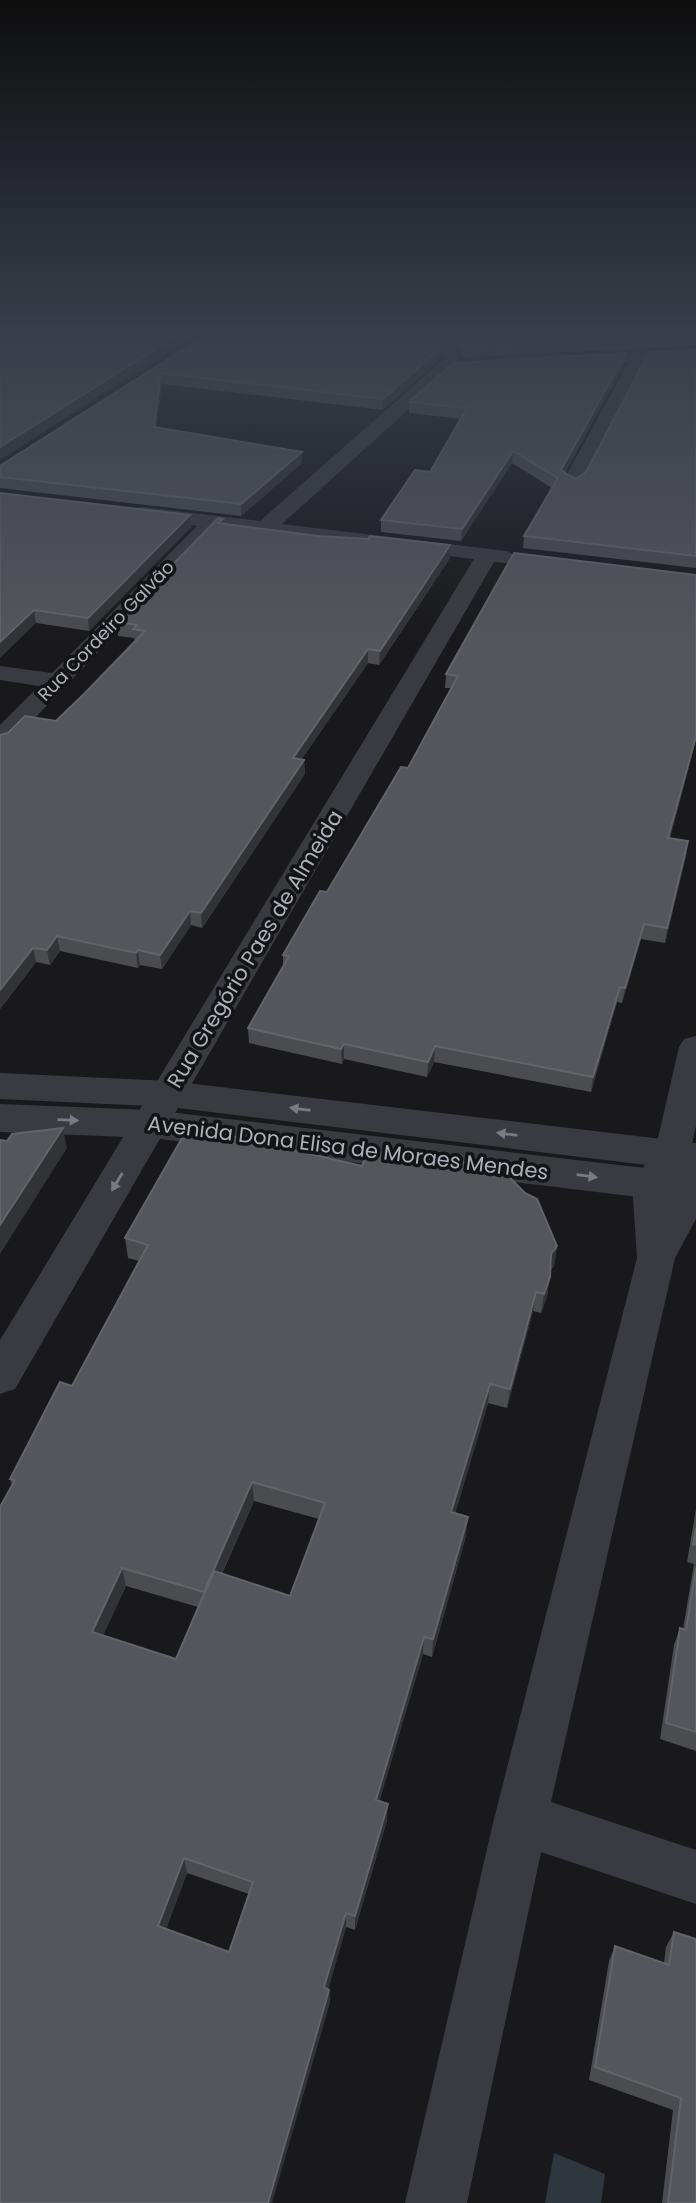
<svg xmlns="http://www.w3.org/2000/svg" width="696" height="2203" font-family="Poppins,sans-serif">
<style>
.water{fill:#2f373e}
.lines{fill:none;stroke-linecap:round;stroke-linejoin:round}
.minor{fill:#3a3b40;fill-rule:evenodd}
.tertiary{fill:#3a3b40;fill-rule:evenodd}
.wall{fill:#4a4c50;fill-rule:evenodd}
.shaded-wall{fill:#323336}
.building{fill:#55565b;stroke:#62646a;stroke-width:2;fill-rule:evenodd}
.oneway{fill:#797b83}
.labels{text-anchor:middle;stroke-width:7;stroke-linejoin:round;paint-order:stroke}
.far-street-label{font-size:18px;fill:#acb0ba;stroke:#141416}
.street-label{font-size:21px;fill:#acb0ba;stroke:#141416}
</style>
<rect width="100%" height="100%" fill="#19191b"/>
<path class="water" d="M554,2153L605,2174L601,2203H545Z"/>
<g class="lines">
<g class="minor">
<path d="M413,333H432L457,348L460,361L497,360L505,365L497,370L451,371L282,524L507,551L518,557L507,563L494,562L15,1389L0,1394V1340L474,559L217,528L9,745L0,748V725L39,686L0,680V666L52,673L197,526L135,517L132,513L135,509L142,507L260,521L445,358L443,353Z"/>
<path d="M696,348V358L646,361L582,483L579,487H565L562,483L629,362L577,366L569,361L571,358Z"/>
<path d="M696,1036V1126L690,1154L696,1163V1219L675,1258L551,1802L696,1850V1904L541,1852L467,2203H405L494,1819L637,1258L632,1183L655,1151L679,1047L684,1039ZM671,1183L674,1189L671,1196Z"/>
</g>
<g class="tertiary">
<path d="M0,1073L170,1081L696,1143V1171L170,1107L0,1099Z"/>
<path d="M0,1104L152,1110L696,1174V1204L152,1138L0,1132Z"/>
</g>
</g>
<g class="wall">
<path d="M209,333L442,347V357L383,410L162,384L156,428L302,452V463L241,516L0,488V466Z"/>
<path d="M437,333H696V346L462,357L458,346Z"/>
<path d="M696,350V568L523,548L524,536L552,488L512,463L461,541L381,532V520L430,472L461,419L409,413V402L626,353L624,364L565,473L575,479L586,472Z"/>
<path d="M0,493L191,527L89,631L36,623Z"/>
<path d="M223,524L450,558L379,665L368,663L301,760H304L305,774L202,928L191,925L162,969L140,965L138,968L60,951L50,965L36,962L0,1009V735L56,721L85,693L135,641L134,638L118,636L117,622Z"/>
<path d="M696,575V740L670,838L688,841L686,856L665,943L641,939L622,1003L617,1002L591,1092L434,1062L427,1077L344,1059L342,1064L249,1043L248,1028L283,966V955L327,892L408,768L451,688H445L446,674Z"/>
<path d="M125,1238L557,1246L554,1266L550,1271L547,1297L541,1313L533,1311L507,1408L488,1403L455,1513L466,1536L432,1657L423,1654L379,1802L387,1820L355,1930L346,1927L328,1989L329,1990L330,2003L0,2203L12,1485L10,1479L72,1386L139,1261L128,1258ZM254,1501L319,1519L290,1596L222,1574ZM126,1586L198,1607L176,1659L103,1635ZM187,1873L249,1894L229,1952L166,1929Z"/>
<path d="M696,1509V1751L660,1739L674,1645L680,1628L683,1629L694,1564L687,1562Z"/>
<path d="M674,1932L696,2203H662L673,2110L589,2080L609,1961L615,1946L664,1963L666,1947Z"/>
</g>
<g class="shaded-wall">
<path d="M181,333H198L0,460V447Z"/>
<path d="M442,347V357L383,410V399Z"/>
<path d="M626,353L624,364L560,482L561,470Z"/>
<path d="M161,373L162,384L155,439L154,427Z"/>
<path d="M513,451L512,463L461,541L462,529Z"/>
<path d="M302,452V463L241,516V504Z"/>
<path d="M190,515L191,527L89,631L88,618Z"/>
<path d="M450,545V558L379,665L380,651Z"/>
<path d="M34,610L36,623L0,658V642Z"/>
<path d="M368,649V663L293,772V758Z"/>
<path d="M696,736V740L666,852L668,838Z"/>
<path d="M304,760L305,774L202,928L201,913Z"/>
<path d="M688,841L686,856L665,943L667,928Z"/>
<path d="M190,911L191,925L162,969L160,955Z"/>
<path d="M644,924L641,939L622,1003L625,988Z"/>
<path d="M57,936L60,951L50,965L47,950Z"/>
<path d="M33,948L36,962L0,1009V990Z"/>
<path d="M138,950L140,965L138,968L136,953Z"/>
<path d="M620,987L617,1002L591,1092L593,1077Z"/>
<path d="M344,1044V1059L342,1064L341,1049Z"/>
<path d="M435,1046L434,1062L427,1077L428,1062Z"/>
<path d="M63,1128L67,1148L0,1254V1225Z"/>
<path d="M557,1246L554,1266L548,1274L551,1254Z"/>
<path d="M550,1277L547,1297L541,1313L544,1294Z"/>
<path d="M536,1292L533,1311L507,1408L510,1389Z"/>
<path d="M490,1384L488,1403L450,1531L451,1512Z"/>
<path d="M252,1482L254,1501L206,1609L204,1592Z"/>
<path d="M468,1517L466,1536L432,1657L433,1639Z"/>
<path d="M122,1568L126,1586L97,1649L92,1632Z"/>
<path d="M424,1637L423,1654L375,1816L376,1800Z"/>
<path d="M388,1804L387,1820L355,1930V1916Z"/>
<path d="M184,1858L187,1873L162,1940L158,1926Z"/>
<path d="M346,1913V1927L325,2001L324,1987Z"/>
<path d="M329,1990L330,2003L272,2203H268Z"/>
</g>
<g class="building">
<path d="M0,333H181L0,447Z"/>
<path d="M209,333H423L442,347L383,399L161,373L154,427L302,452L241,504L0,477V466Z"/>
<path d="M454,333H696V335L463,347L459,335Z"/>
<path d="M696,350V556L524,536L558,478L513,451L462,529L381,520L415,470L430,472L467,408L409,402L453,363L626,353L561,470L575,479L586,472L649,352Z"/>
<path d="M0,493L190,515L88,618L34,610L0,642Z"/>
<path d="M218,518L223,519L218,523L318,536L368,539L370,536L450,545L380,651L368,649L293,758L304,760L201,913L190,911L160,955L138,950L136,953L57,936L47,950L33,948L0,990V735L8,733L25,716L56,721L85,693L145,631L133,629L137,625L117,622Z"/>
<path d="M514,553L696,575V736L668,838L688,841L667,928L644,924L625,988L620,987L593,1077L435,1046L428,1062L344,1044L341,1049L248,1028L289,956L283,955L320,891L327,892L401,767L408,768L458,676L446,674Z"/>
<path d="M189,1126L362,1166L367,1152L441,1158L483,1165L507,1175L525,1193L537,1199L557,1246L551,1254L550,1277L544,1294L536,1292L510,1389L490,1384L451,1512L468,1517L433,1639L424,1637L376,1800L388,1804L355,1916L346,1913L324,1987L329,1990L268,2203H0V1507L15,1480L10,1479L60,1382L72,1386L148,1245L125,1238ZM252,1482L325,1503L290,1596L214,1571L176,1659L92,1632L122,1568L204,1592ZM184,1858L253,1882L229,1952L158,1926Z"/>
<path d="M63,1128L0,1225V1140L7,1141L12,1134Z"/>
<path d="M696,1528V1545L693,1544Z"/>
<path d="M696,1568V1732L666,1723L680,1628L686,1630Z"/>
<path d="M674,1932L696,1939V2203H668L681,2098L595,2067L615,1946L669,1965Z"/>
</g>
<defs><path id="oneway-solid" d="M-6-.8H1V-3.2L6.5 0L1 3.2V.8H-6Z" transform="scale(1.75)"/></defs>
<g class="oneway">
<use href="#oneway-solid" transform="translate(300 1109) rotate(-173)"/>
<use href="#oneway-solid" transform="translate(68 1120) rotate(2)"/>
<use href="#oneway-solid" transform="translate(507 1134) rotate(-173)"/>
<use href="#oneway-solid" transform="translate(587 1176) rotate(7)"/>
<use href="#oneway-solid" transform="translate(117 1182) rotate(121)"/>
</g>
<linearGradient id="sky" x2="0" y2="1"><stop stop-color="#0e0e0f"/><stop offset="0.52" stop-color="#383e4a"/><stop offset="1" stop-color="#383e4a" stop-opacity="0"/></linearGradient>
<rect width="696" height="641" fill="url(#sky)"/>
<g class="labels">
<g class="far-street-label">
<text transform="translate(106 631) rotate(-46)" y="6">Rua Cordeiro Galvão</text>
</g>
<g class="street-label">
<text transform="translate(255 949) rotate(-59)" y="7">Rua Gregório Paes de Almeida</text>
<text transform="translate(348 1148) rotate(7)" y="7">Avenida Dona Elisa de Moraes Mendes</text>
</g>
</g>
</svg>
